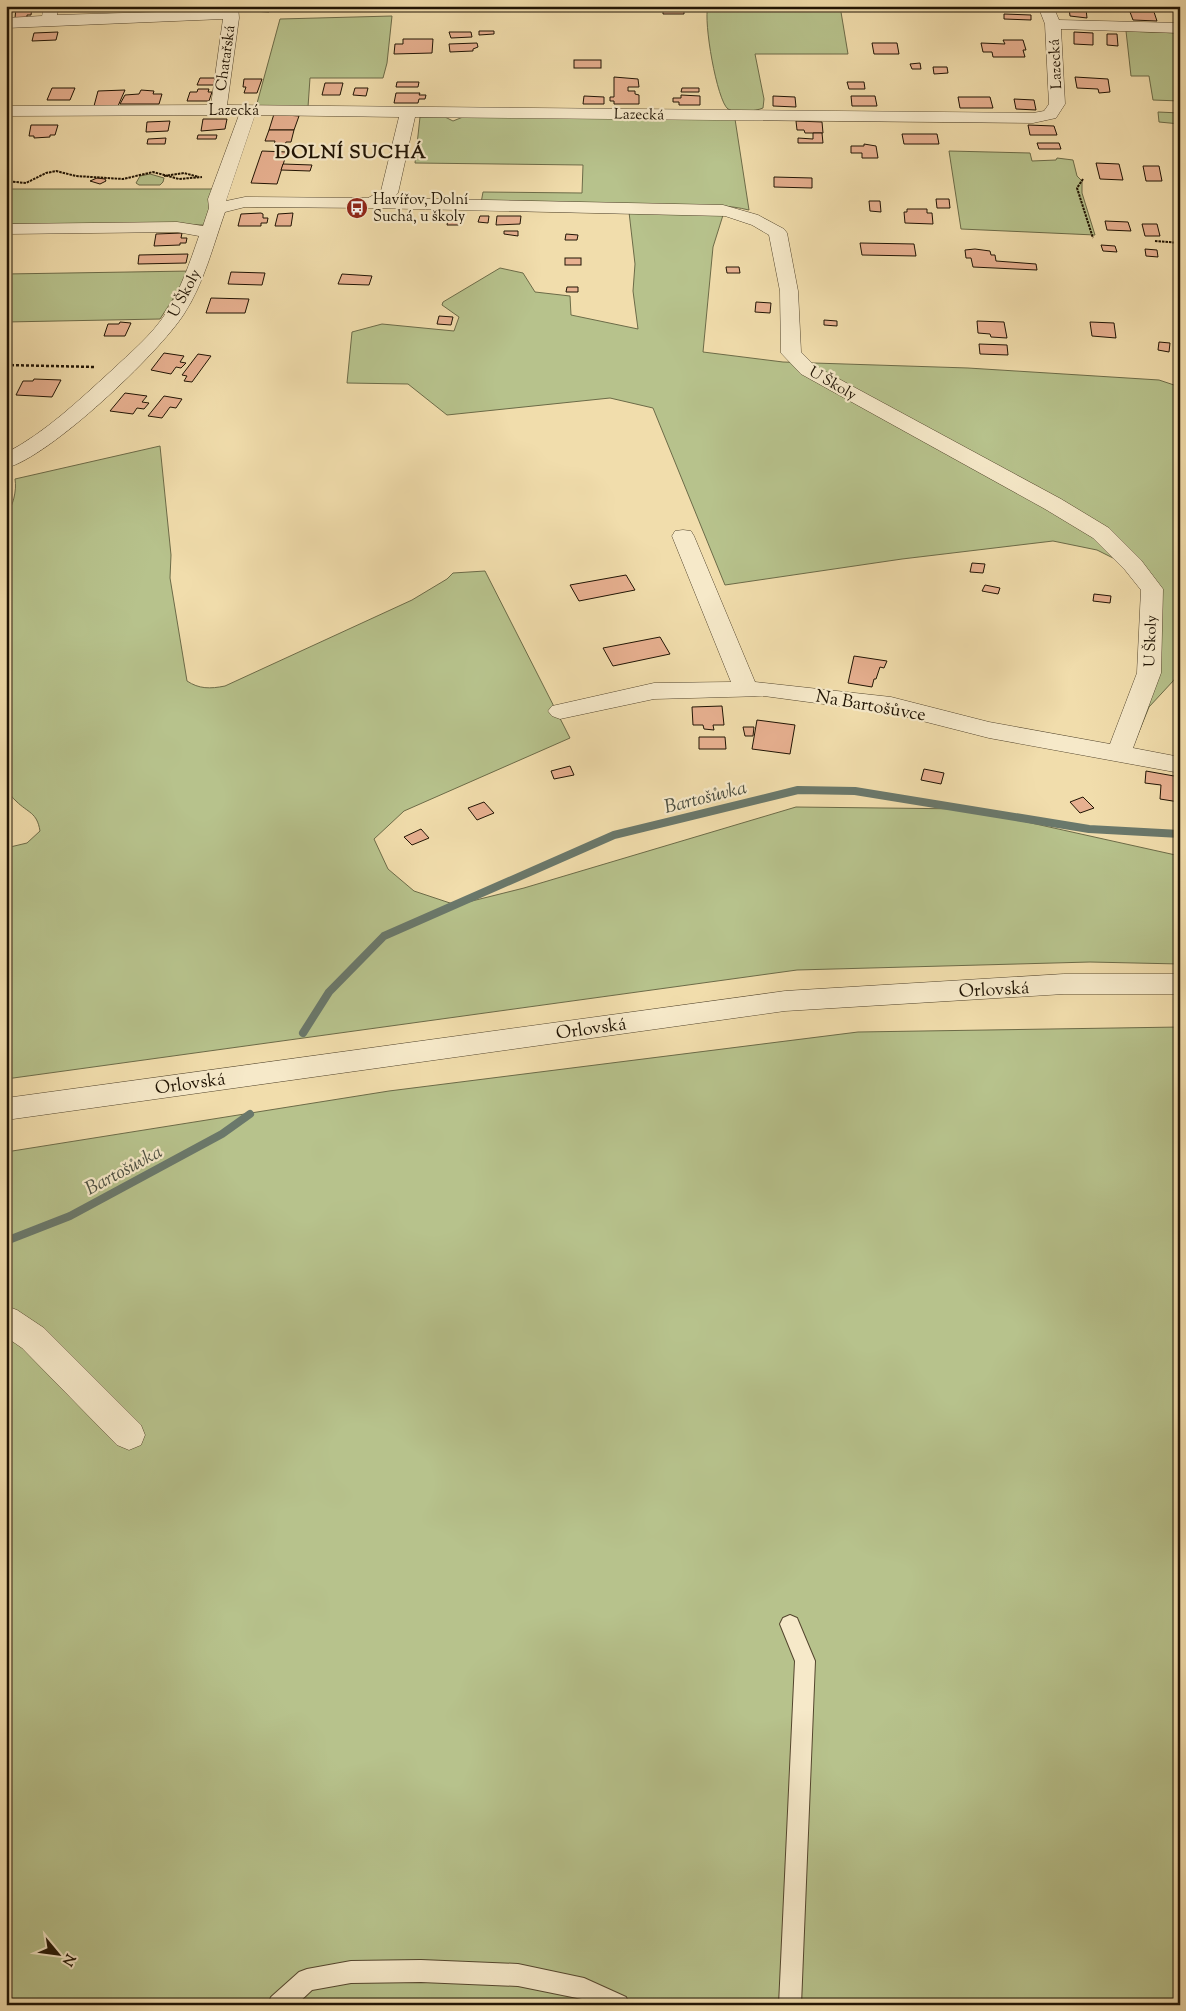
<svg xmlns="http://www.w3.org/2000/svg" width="1186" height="2011" font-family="'Sorts Mill Goudy',serif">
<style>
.green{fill:#b7c28c;stroke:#6c6b48}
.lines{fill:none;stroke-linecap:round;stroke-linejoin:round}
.stream{stroke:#6a786b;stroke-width:8}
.building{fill:#e7b090;stroke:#201404}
.service-casing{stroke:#54462e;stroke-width:2}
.minor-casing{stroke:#54462e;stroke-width:1}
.tertiary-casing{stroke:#54462e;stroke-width:1}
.path-far1{stroke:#201404;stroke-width:2;stroke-dasharray:2.5 1;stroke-linecap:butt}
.path{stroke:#201404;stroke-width:2.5;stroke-dasharray:3 2;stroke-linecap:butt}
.service{fill:#f6e9c9;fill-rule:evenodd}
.minor{fill:#f6e9c9;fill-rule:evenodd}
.tertiary{fill:#f6e9c9;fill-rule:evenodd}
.labels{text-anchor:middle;stroke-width:4.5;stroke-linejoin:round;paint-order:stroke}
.far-street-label{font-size:15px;fill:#201404;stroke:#f6e9c9}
.far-poi-label{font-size:15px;fill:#201404;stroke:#f6e9c9;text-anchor:start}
.street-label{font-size:18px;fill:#201404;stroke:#f6e9c9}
.far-district-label{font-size:19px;font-weight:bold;letter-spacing:1px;fill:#201404;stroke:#f6e9c9}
.water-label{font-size:19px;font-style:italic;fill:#4b4e40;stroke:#f6e9c9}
</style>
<rect width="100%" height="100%" fill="#f1ddac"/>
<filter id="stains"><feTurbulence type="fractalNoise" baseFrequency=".004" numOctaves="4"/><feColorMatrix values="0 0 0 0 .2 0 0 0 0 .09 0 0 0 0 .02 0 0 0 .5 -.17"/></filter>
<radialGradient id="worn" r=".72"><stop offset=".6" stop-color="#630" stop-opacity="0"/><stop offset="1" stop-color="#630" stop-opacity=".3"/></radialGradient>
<g class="green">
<path d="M434,6H520V9L435,11Z"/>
<path d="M708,6H840L848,54H755L764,99L763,108C756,111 736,114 728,109C717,101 703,21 708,6Z"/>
<path d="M392,16L387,63L383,78H310L308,107H256L280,19Z"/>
<path d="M1126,31L1180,33V101L1153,100L1149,76H1131Z"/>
<path d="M1158,112L1180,113V124L1159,122Z"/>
<path d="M420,117H445L453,121L463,117L735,119L749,210C728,205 711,205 690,207L481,203L483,192L582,193L583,165L415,163Z"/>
<path d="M949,151L1030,153L1032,161L1056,160L1057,158L1073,160L1077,176L1082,181V193L1095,235L961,229Z"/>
<path d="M150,174L164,178L163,182L160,185H139L136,183L140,176Z"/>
<path d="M6,189H215L205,225L6,224Z"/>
<path d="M629,212H724L713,247L703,352L783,362L968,368L1159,380L1180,387V664L1174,680L1149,707L1132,749L1159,591L1125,564L1097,550L1053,541L902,559L725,585L653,408L610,398L447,415L408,384L347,383L352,332L382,324L454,331L459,317L442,305L443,302L500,268L523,273L535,292L570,296L571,315L638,329L633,291L635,264Z"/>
<path d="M191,271L160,319L6,322V274Z"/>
<path d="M160,446L171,555L170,578L187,681C199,689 210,689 225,686L412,600L447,579L453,573L485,571L570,738L404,811L374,839L388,869L414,891L456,905L524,888L796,807L968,809L1180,856V964L1090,962L797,970L6,1079V848L27,843L40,831C37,812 28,813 16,801C12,798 9,792 6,788V515C13,507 17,490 15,479Z"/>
<path d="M1180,1027V2005H6V1152L389,1091L858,1032Z"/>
</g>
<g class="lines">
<g class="stream">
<path d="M303,1033L329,992L384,936L614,835L798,790L855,791L1089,829L1180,834"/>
<path d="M6,1241L70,1216L222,1134L250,1114"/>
</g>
</g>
<g class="building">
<path d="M251,6H269V12L251,11Z"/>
<path d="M663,6L684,7V14H663Z"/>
<path d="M32,7L31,15H27V18H15L16,8Z"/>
<path d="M1069,8L1086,9L1087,18L1070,16Z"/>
<path d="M1130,12H1154L1157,21L1133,20Z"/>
<path d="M1004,14L1031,15V20L1004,19Z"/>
<path d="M479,31H494V34L479,35Z"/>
<path d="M58,32L56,40L32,41L34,33Z"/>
<path d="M449,32H471L472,37L451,38Z"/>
<path d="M1074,32L1093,33V45L1074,44Z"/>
<path d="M1107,34H1117L1118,46L1107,45Z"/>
<path d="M403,39H433L432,53L394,54L395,44H403Z"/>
<path d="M1003,40H1023L1026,50H1023L1025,57H993L992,52H983L981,43L1005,44Z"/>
<path d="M477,43L478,47L473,49V51L450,52L449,44Z"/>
<path d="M872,43H897L899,54H874Z"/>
<rect x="574" y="60" width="27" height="8"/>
<path d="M920,63L921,69H912L910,64Z"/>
<path d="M933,67H947L948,73L934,74Z"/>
<path d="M614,77L638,79L639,87H628V91H635V94L639,95V104H614V101H610V97H614Z"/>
<path d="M1075,77L1108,79L1110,92L1099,93L1098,89L1077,88Z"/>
<path d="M200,78H217L215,85H197Z"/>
<path d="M244,79H262L257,93H244L246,87H243Z"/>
<path d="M397,82H419L418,87H396Z"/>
<path d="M847,82H864L865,89H849Z"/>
<path d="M325,83H343L340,95H322Z"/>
<path d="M52,88H75L70,100H47Z"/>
<path d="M355,88H368L366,96L353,95Z"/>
<path d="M682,88H699V92H681Z"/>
<path d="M198,89H209L208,92H212L209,101H187L190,92H197Z"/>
<path d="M125,90L118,106H94L98,91Z"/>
<path d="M141,90L154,91L153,94H162L159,104H120L125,95L139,94Z"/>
<path d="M396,93H420L419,95H426L425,99H419L418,103H394Z"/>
<path d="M681,95L700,96V105H679V102H673V98H681Z"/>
<path d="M584,96L604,97V104H583Z"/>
<path d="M773,96L795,97L796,107L773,106Z"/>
<path d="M851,96H875L877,106H852Z"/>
<path d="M958,97H990L993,108H960Z"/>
<path d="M1014,99L1034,100L1036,110L1016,109Z"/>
<path d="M274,114L299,116L294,130H269Z"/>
<path d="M203,119H227L225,129L201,131Z"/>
<path d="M170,121L168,131L146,132L147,122Z"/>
<path d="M796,121L822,122L823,133H805L804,130H797Z"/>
<path d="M31,125H58L55,135H50V137L34,138V136H29Z"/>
<path d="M1028,125L1054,126L1057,135H1030Z"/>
<path d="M269,130H294L291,142H286L285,145H274L275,141H265Z"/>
<path d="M813,133H822L823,143H798V138L813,139Z"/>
<path d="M902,134H937L939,144H904Z"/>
<path d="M198,135H217L216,139H197Z"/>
<path d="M166,138L165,144H147L148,139Z"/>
<path d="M1037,143H1059L1061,149H1039Z"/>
<path d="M864,144L876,146L878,158H862V153H851V146H864Z"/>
<path d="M262,151L287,152L277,184L251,183Z"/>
<path d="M1096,163L1119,164L1123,180L1100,179Z"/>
<path d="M283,164L312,165L310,171L281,170Z"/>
<path d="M1143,166H1159L1162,181H1146Z"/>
<path d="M774,177L812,178V188L774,187Z"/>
<path d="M97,178L105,179L106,181L100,184L90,181Z"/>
<path d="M936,199H949L950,208H937Z"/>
<path d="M869,201H880L881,212L870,211Z"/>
<path d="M907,209H927V213H932L933,224L905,223L904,212H907Z"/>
<path d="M261,213L263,214V218H268L267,223H261V226H238L241,214Z"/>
<path d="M293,213L291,226H275L278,214Z"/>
<path d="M480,216H489L488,223L478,222Z"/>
<path d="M497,216H521L520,224L496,225Z"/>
<path d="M448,219L462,220L460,225H447Z"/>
<path d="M1105,221L1128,222L1131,231L1107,230Z"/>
<path d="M1142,224H1157L1160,236H1145Z"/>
<path d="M504,231H518V236L504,234Z"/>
<path d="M182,233L181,238H187L186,243H180V245L154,246L156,234Z"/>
<path d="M566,234L578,235L577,240H565Z"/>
<path d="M860,243L914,244L916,256L862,255Z"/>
<path d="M1101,245L1115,246L1117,252L1103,251Z"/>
<path d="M975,249L990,251L991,255H995L996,261L1036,264L1037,270L973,267L971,258H966L965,250Z"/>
<path d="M1145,249L1157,250L1158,257L1146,256Z"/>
<path d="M188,254L186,263L138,264L139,255Z"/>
<rect x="565" y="258" width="16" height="7"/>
<path d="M726,267H739L740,273H727Z"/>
<path d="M231,272L265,273L262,285L228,284Z"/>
<path d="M342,274L372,276L369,285L338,284Z"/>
<path d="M567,287H578V292H566Z"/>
<path d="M211,298L249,299L245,313H206Z"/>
<path d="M756,302L771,303L770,313L755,312Z"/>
<path d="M439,316L453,317L451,325L437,324Z"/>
<path d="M824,320L837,321V326L824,325Z"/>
<path d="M977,321L1004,322L1007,338L991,337L990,334L978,333Z"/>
<path d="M120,322L131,323L125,336H104L108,324H119Z"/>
<path d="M1090,322L1114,323L1116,338L1092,336Z"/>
<path d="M1159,342L1170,343L1169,352L1158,350Z"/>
<path d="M979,344L1007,345L1008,355L980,354Z"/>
<path d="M164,353L184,356L180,362L186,363L181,368L176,367L171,374L151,370Z"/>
<path d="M198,354L211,356L192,382L184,381L187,376L182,375Z"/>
<path d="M34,379L61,380L52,397L16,395L23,381H33Z"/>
<path d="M125,393L147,396L142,402L149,403L144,409L137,408L133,414L110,411Z"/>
<path d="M164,396L182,399L176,408L170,407L162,418L148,416Z"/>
<path d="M972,563L985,564L983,573L970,572Z"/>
<path d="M626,575L635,590L579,601L570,585Z"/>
<path d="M985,585L1000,588L998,594L982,591Z"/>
<path d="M1094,594L1111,596L1110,603L1093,601Z"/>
<path d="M660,637L670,654L613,666L603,648Z"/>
<path d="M854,656L887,661L884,668L880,667L876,679H874L872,687L848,683Z"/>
<path d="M722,706L724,725H713L714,730L704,729L703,725H693L692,707Z"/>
<path d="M757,720L795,725L790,754L752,749Z"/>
<path d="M743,727H754L753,736H745Z"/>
<path d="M699,737H725L726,749H699Z"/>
<path d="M570,766L574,775L554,779L551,771Z"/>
<path d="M924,769L944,773L941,784L921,780Z"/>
<path d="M1177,770L1180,771L1179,802L1160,799L1161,785L1145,783L1146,771L1174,776Z"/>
<path d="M1083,797L1094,808L1080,813L1070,802Z"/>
<path d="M484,802L494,813L477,820L468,808Z"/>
<path d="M421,829L429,838L412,845L404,837Z"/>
</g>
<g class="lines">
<g class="service-casing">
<g id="service">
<path d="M790,1615L797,1618L815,1661L801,2005H779L795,1661L780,1624L783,1618Z"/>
<path d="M421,1960L518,1964L584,1978L626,1997L629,2005H593L582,1999L518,1986L421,1982L351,1983L312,1990L296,2005H268L271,1997L299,1972L307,1969L351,1961Z"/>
</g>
</g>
<g class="minor-casing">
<g id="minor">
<path d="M44,6H59L57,15L223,10V6H238L239,18L227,105L1033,113L1044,111L1049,104L1045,24L1038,6H1053L1059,20L1180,23V33L1061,29L1065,104L1056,118L1033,123L415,117L398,193L393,198L723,205L758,215L784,229L787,233L798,291L801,352L815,366L1061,499L1109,528L1141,560L1163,589L1161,673L1133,748L1180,757V773L989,738L891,713L764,696L654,699L560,719L552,716L548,711L552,706L654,683L731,682L672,536L675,531L683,530L691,531L694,536L755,682L891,697L989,722L1110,744L1137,673L1141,590L1125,570L1093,538L1045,509L801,374L781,353L780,291L769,235L752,225L725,216L372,208L245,207L225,212C213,246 204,283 184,314C159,353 50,457 6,468V453C46,432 78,401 111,371C130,353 152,335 166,313C181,289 190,262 199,236L177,232L6,234V224L177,222L203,226L209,208L208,199L239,115L6,116V106L211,105L223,19L6,28V18L42,16ZM255,115L399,117L381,191L368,198L245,197L226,201Z"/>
<path d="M6,1306L17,1310L44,1328L141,1425L145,1435L141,1445L129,1450L117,1445L22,1348L6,1337Z"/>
</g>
</g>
<g class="tertiary-casing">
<path id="tertiary" d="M1064,974H1180V994H1064L785,1011L6,1120V1098L785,991Z"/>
</g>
<g class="path-far1">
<path d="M164,176L184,173L199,177"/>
<path d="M1083,179L1077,188L1093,238"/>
<path d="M6,181L26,183L46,173L56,171L76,176L123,179L153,172L179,179L202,177"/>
<path d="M1155,241L1180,243"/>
</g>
<path class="path" d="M6,365L96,367"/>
<use href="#service" class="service"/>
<use href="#minor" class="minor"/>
<use href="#tertiary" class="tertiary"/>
</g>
<defs>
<g id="bus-disc" transform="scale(1.125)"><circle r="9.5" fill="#8f2418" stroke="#f6e9c9"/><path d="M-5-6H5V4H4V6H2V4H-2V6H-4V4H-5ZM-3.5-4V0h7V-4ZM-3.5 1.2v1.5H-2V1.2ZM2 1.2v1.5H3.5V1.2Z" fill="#fff"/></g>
</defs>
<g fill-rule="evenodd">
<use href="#bus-disc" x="357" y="208"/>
</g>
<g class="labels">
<g class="far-street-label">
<text transform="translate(225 58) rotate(-82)" y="5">Chatařská</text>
<text transform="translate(1055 64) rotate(-93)" y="5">Lazecká</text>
<text x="234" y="115">Lazecká</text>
<text transform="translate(639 114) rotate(1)" y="5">Lazecká</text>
<text transform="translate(184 293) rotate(-62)" y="5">U Školy</text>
<text transform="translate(833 383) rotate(30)" y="5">U Školy</text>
<text transform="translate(1150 641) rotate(-88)" y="5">U Školy</text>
</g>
<g class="far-poi-label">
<text x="373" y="204">Havířov, Dolní<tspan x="373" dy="17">Suchá, u školy</tspan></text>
</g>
<g class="street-label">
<text transform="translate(871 705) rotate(10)" y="6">Na Bartošůvce</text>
<text transform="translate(994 989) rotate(-3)" y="6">Orlovská</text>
<text transform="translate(591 1028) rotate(-8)" y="6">Orlovská</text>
<text transform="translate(190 1083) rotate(-8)" y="6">Orlovská</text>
</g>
<g class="far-district-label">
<text x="351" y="158">DOLNÍ SUCHÁ</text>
</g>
<g class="water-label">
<text transform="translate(705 796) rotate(-14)" y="7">Bartošůvka</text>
<text transform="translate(123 1169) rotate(-28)" y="7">Bartošůvka</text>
</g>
</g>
<rect width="1186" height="2011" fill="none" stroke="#f1ddac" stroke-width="25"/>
<rect x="8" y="8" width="1171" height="1996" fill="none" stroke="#201404" stroke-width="2.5"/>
<rect x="12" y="12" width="1161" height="1986" fill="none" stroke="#201404"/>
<g transform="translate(58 1954) rotate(119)" stroke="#f6e9c9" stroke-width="4" paint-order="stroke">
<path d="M0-4L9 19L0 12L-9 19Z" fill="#201404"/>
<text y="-8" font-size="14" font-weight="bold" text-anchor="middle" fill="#201404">N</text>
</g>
<rect width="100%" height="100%" filter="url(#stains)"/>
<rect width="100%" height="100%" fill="url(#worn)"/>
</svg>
